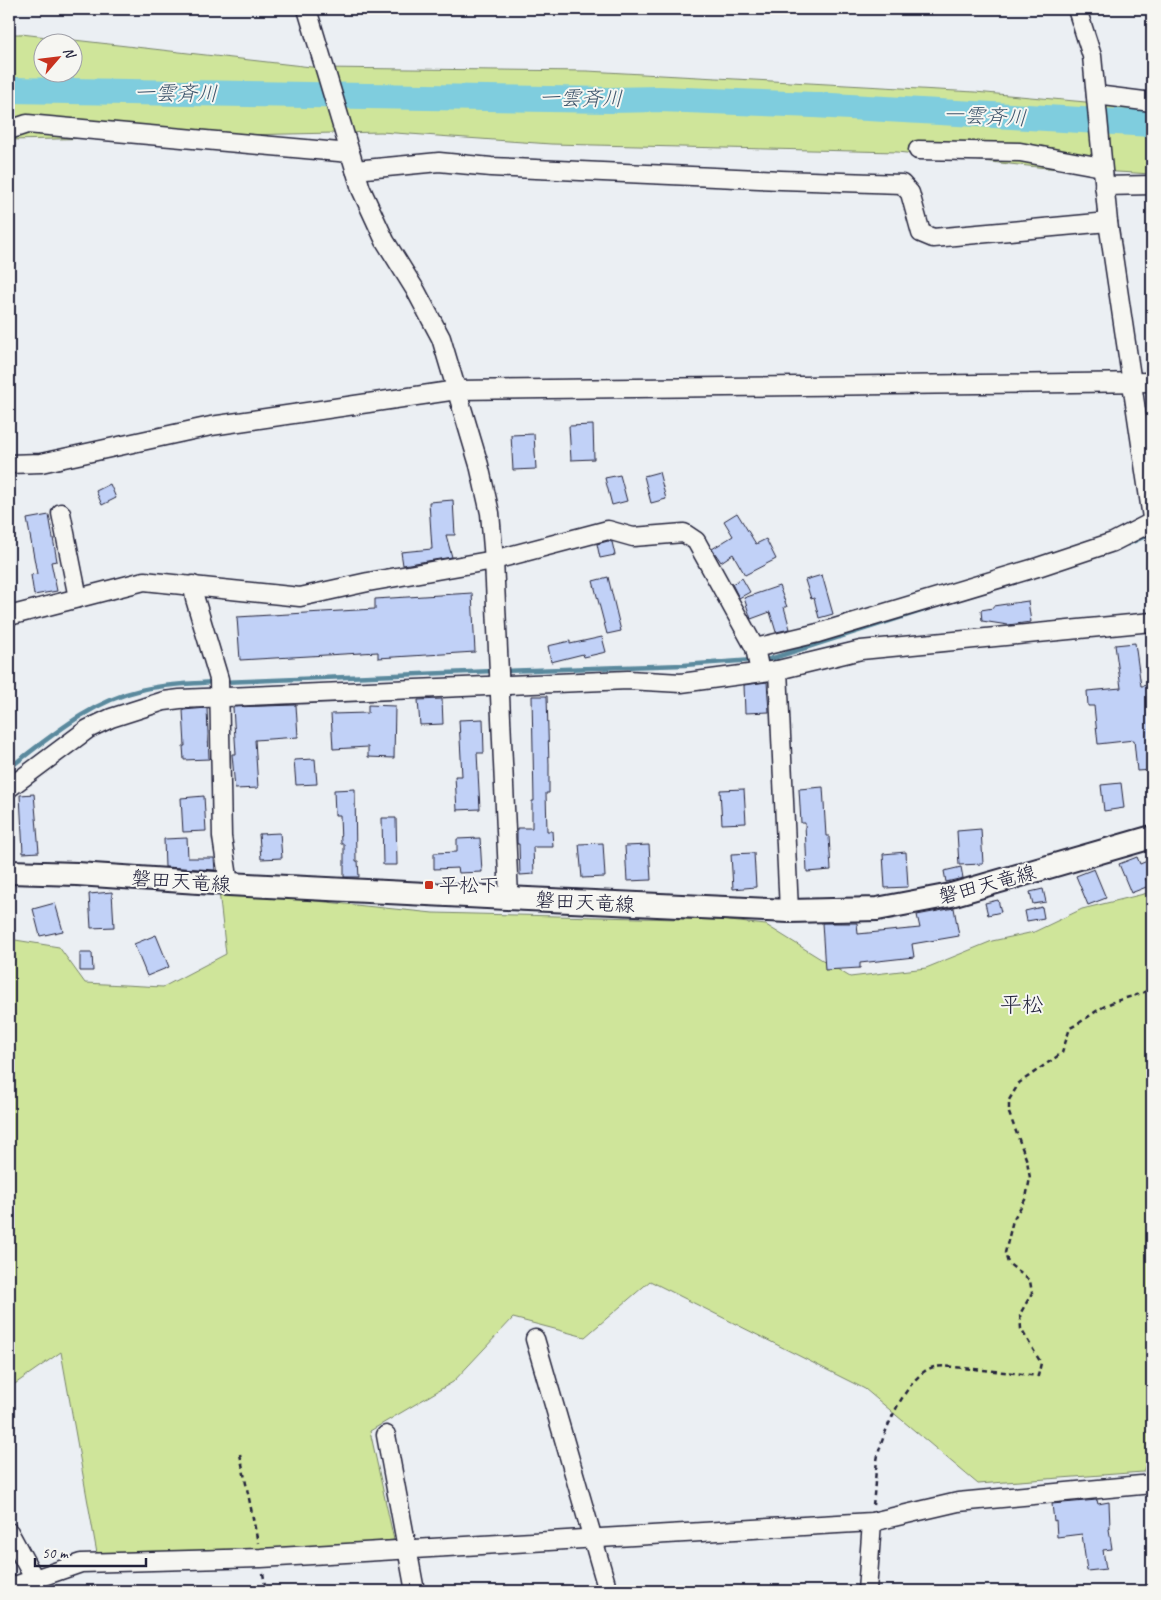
<svg xmlns="http://www.w3.org/2000/svg" width="1161" height="1600" font-family="Caveat,'Klee One',sans-serif">
<style>
.green{fill:#cfe59a;stroke:#78846a;fill-rule:evenodd}
.lines{fill:none;stroke-linecap:round;stroke-linejoin:round}
.stream{stroke:#5a899d;stroke-width:4.5}
.river{stroke:#7fcdde;stroke-width:26}
.building{fill:#c1d1f7;stroke:#22223b}
.minor-casing{stroke:#22223b;stroke-width:21}
.major-casing{stroke:#22223b;stroke-width:26}
.path{stroke:#22223b;stroke-width:2.5;stroke-dasharray:5 4;stroke-linecap:butt}
.minor{stroke:#f6f6f2;stroke-width:18}
.major{stroke:#f6f6f2;stroke-width:22}
.poi-dot{fill:#c8321e;stroke:#f6f6f2;stroke-width:2}
.labels{text-anchor:middle;stroke-width:4;stroke-linejoin:round;paint-order:stroke}
.street-label{font-size:20px;fill:#22223b;stroke:#f6f6f2}
.poi-label{font-size:20px;fill:#22223b;stroke:#f6f6f2;text-anchor:start}
.water-label{font-size:21px;font-style:italic;fill:#3e556c;stroke:#f6f6f2}
.quarter-label{font-size:22px;fill:#22223b;stroke:#f6f6f2}
</style>
<rect width="100%" height="100%" fill="#ebeff3"/>
<filter id="ink" filterUnits="userSpaceOnUse"><feTurbulence type="fractalNoise" baseFrequency=".02" numOctaves="2"/><feDisplacementMap in="SourceGraphic" scale="10" xChannelSelector="R" yChannelSelector="G"/><feConvolveMatrix kernelMatrix="1 2 1 2 8 2 1 2 1" color-interpolation-filters="sRGB"/></filter>
<g filter="url(#ink)">
<g class="green">
<path d="M9,34H21L320,68L587,71L975,92L1152,108V174L1047,168L897,152L551,144L381,132L9,140ZM42,42H72V72H42Z"/>
<path d="M219,891L433,913L721,920L766,925L850,977L926,968L992,941L1034,932L1082,909L1152,892V1449L1143,1472L978,1484L865,1389L650,1281L585,1337L513,1318L453,1382L370,1431L394,1540L187,1560L98,1559L61,1352L9,1388V939L59,947L85,983L163,987L226,954Z"/>
</g>
<g class="lines">
<g class="stream">
<path d="M1128,544L1152,533"/>
<path d="M762,660H767L924,610"/>
<path d="M502,671L684,665L754,660"/>
<path d="M222,682L494,671"/>
<path d="M9,768C49,738 91,701 141,690C165,684 190,684 214,682"/>
</g>
<path class="river" d="M9,90L610,100L660,99L814,105L1152,124"/>
</g>
<g class="building">
<path d="M593,425L594,459L571,460L569,426Z"/>
<path d="M534,434L536,469L513,470L511,435Z"/>
<path d="M659,472L666,499L651,503L644,476Z"/>
<path d="M620,475L627,501L612,505L605,478Z"/>
<path d="M110,484L116,498L102,505L96,491Z"/>
<path d="M453,500L455,535H446L452,557L403,565L401,552L432,549L429,502Z"/>
<path d="M737,513L756,544L766,539L776,559L745,575L733,554L721,562L712,549L733,536L724,521Z"/>
<path d="M49,515L57,561L51,562L57,591L34,595L31,575L37,574L27,519Z"/>
<path d="M608,541L612,542L615,555L600,558L597,544Z"/>
<path d="M822,575L833,614L819,618L814,598L811,599L805,580Z"/>
<path d="M608,577L621,631L607,634L593,581Z"/>
<path d="M742,578L750,592L739,598L732,584Z"/>
<path d="M779,586L787,607H784L790,629L776,632L770,612L751,619L744,598Z"/>
<path d="M472,593L475,652L378,658V652L240,660L237,617L375,609V599Z"/>
<path d="M1028,601L1031,622L1008,625L982,621L981,610L993,608V606Z"/>
<path d="M602,637L606,652L584,657L583,654L551,662L548,646L570,641V644Z"/>
<path d="M1135,643L1141,686L1152,685V770L1137,771L1134,740L1098,744L1094,706H1088L1087,691L1121,688L1115,645Z"/>
<path d="M767,682L769,712L745,713L744,685Z"/>
<path d="M532,696H547L549,765V793H546L547,831H552L553,847H533L534,874L520,875L519,844H517V828H532V801H534Z"/>
<path d="M442,699L443,724L420,725L418,700Z"/>
<path d="M296,705L298,737L255,740L258,788L235,789L232,754H236L233,707Z"/>
<path d="M368,705L395,706L394,758L368,757V747L333,749L331,714L368,713Z"/>
<path d="M207,708L209,759L184,760L183,746H185L183,710Z"/>
<path d="M483,719L484,753H477L480,809L457,810L455,776H462L459,720Z"/>
<path d="M315,759L317,784L296,785L294,760Z"/>
<path d="M1121,783L1124,808L1104,811L1101,785Z"/>
<path d="M823,787L826,836H829L831,870L807,872L805,823H801L799,789Z"/>
<path d="M355,789L356,861H358L359,877H344V844H341L340,815H335L334,790Z"/>
<path d="M744,789L746,823L722,824L720,790Z"/>
<path d="M34,794L39,852L23,853L20,795Z"/>
<path d="M204,796L206,831L183,832L181,798Z"/>
<path d="M382,818H396L397,865H383Z"/>
<path d="M981,829L983,864L959,865L957,831Z"/>
<path d="M280,833L282,858L261,859L259,834Z"/>
<path d="M187,838L188,858H214L215,870L165,867L164,839Z"/>
<path d="M480,838L482,872L459,873L458,868L434,869V853L457,852V839Z"/>
<path d="M603,843L605,877L582,878L579,844Z"/>
<path d="M649,845L651,880L627,881L625,846Z"/>
<path d="M906,852L908,887L885,888L883,854Z"/>
<path d="M754,853L756,887L733,889L731,854Z"/>
<path d="M1137,857L1140,864L1152,859V875L1145,878L1149,886L1131,893L1119,864Z"/>
<path d="M961,867L963,878L946,882L944,871Z"/>
<path d="M1094,869L1106,898L1088,905L1076,876Z"/>
<path d="M1043,889L1046,902L1033,904L1030,892Z"/>
<path d="M112,892L114,927L91,928L89,894Z"/>
<path d="M998,900L1001,912L988,915L985,903Z"/>
<path d="M55,903L63,931L40,936L33,909Z"/>
<path d="M1042,907L1044,918L1027,921L1025,911Z"/>
<path d="M954,908L959,936L912,944L914,957L860,963V968L825,970L822,923H857L858,934L920,928L917,915Z"/>
<path d="M156,935L169,967L147,976L134,944Z"/>
<path d="M80,953H92L93,971H80Z"/>
<path d="M1097,1500L1098,1504L1109,1502L1110,1528L1109,1529L1112,1549L1103,1550L1106,1569L1087,1571L1082,1534L1057,1537L1056,1520L1054,1521L1052,1504Z"/>
</g>
<g class="lines">
<g class="minor-casing">
<g id="minor">
<path d="M307,9L361,189L385,241L416,291L441,338L479,465L490,513L494,560L509,898"/>
<path d="M1077,9L1092,56L1108,222L1152,518"/>
<path d="M1096,95L1152,102"/>
<path d="M9,130L27,124L350,153"/>
<path d="M918,150L1020,152L1102,167"/>
<path d="M355,170L439,162L491,167L781,180L902,184L910,193L921,233L933,238L1108,222"/>
<path d="M1104,186L1152,185"/>
<path d="M9,464L41,463L211,426L457,390L1152,382"/>
<path d="M61,513L78,598"/>
<path d="M193,585L195,599L219,679L222,837L229,884"/>
<path d="M9,616L144,581L300,597L368,582L494,560L608,530L633,537L684,533L696,541L755,648L760,672"/>
<path d="M755,648L818,633L1038,567L1113,542L1152,522"/>
<path d="M778,670L789,911"/>
<path d="M9,788L88,729L111,718L164,701L180,699L628,680L681,683L778,670L861,650L1152,622"/>
<path d="M535,1339L608,1591"/>
<path d="M386,1435L415,1591"/>
<path d="M9,1532L41,1591"/>
<path d="M9,1588L81,1563L261,1558L872,1522L958,1502L1152,1484"/>
<path d="M867,1591L872,1522"/>
</g>
</g>
<g class="major-casing">
<path id="major" d="M9,872L77,874L229,884L528,899L789,911L877,909L951,895L1152,837"/>
</g>
<g class="path">
<path d="M240,1454L258,1543"/>
<path d="M873,1505C875,1489 875,1471 878,1455C883,1432 909,1372 934,1367C946,1365 961,1368 973,1369C995,1371 1016,1373 1038,1376L1041,1363L1021,1329L1020,1314L1032,1293L1030,1281L1008,1263L1005,1253L1013,1220L1026,1198L1030,1178L1027,1161L1009,1113V1100L1019,1083L1062,1053L1070,1028C1084,1021 1097,1009 1111,1003C1125,997 1139,996 1152,988"/>
<path d="M263,1573L266,1591"/>
</g>
<use href="#minor" class="minor"/>
<use href="#major" class="major"/>
</g>
</g>
<rect class="poi-dot" x="424" y="880" width="10" height="10" rx="2.5"/>
<g class="labels">
<g class="street-label">
<text transform="translate(181 881) rotate(4)" y="7">磐田天竜線</text>
<text transform="translate(987 884) rotate(-15)" y="7">磐田天竜線</text>
<text transform="translate(585 902) rotate(3)" y="7">磐田天竜線</text>
</g>
<g class="poi-label">
<text x="439" y="892">平松下</text>
</g>
<g class="water-label">
<text transform="translate(176 93) rotate(1)" y="7">一雲斉川</text>
<text transform="translate(581 98) rotate(1)" y="7">一雲斉川</text>
<text transform="translate(985 116) rotate(3)" y="7">一雲斉川</text>
</g>
<g class="quarter-label">
<text x="1022" y="1012">平松</text>
</g>
</g>
<rect width="1161" height="1600" fill="none" stroke="#f6f6f2" stroke-width="30"/>
<rect x="15" y="15" width="1131" height="1570" fill="none" stroke="#22223b" stroke-width="2" filter="url(#ink)"/>
<g transform="translate(58 58) rotate(62)"><circle r="24" fill="#f6f6f2" stroke="#a1a1a9"/>
<path d="M0-4L9 19L0 12L-9 19Z" fill="#c8321e"/>
<text y="-8" font-size="14" font-weight="bold" text-anchor="middle" fill="#22223b">N</text>
</g>
<path d="M35 1558v8h111v-8" fill="none" stroke="#22223b" stroke-width="2.5"/>
<text x="42" y="1558" font-size="15" fill="#22223b" stroke="#f6f6f2" stroke-width="4" paint-order="stroke">50 m</text>
</svg>
